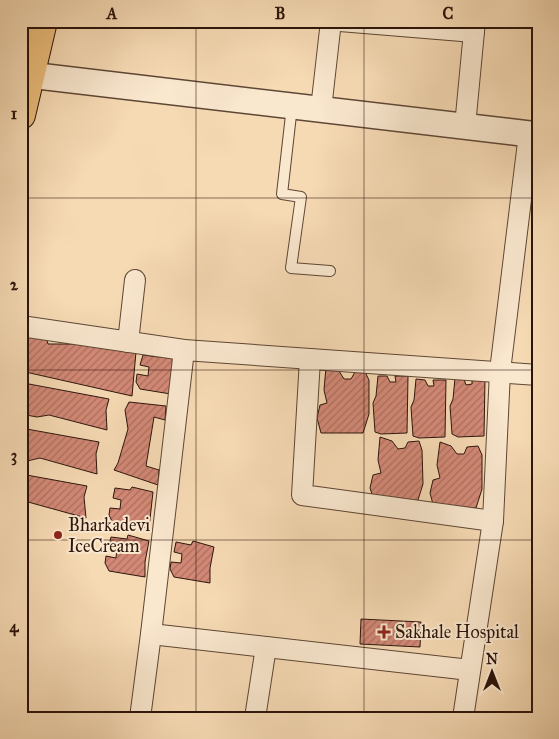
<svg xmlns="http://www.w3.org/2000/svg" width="559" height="739" font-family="'IM FELL Great Primer',serif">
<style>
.building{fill:url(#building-hatch);stroke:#2c140b}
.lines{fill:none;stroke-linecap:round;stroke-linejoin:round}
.service-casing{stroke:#5e4635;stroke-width:12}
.minor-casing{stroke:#5e4635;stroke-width:22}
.tertiary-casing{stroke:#5e4635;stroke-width:28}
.primary-casing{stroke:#2c140b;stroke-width:30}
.service{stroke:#f9e7ce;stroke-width:10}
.minor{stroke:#f9e7ce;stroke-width:20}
.tertiary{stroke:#f9e7ce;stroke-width:25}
.primary{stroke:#ebbd7a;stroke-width:28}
.grid{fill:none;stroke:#2c140b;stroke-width:1;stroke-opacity:0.55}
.poi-dot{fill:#8f2418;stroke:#f9e7ce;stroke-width:2}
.labels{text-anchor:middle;stroke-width:4;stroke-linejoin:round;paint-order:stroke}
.poi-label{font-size:18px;fill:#2c140b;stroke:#f9e7ce;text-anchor:start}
.neatline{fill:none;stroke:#2c140b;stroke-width:2}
.grid-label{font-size:16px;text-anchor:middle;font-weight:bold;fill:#2c140b}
</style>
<defs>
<pattern id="building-hatch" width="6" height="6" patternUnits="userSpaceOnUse" patternTransform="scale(1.25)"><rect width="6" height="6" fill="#d48977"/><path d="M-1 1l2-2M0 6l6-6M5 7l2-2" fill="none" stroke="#ac6f60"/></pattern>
</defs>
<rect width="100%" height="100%" fill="#f6dab4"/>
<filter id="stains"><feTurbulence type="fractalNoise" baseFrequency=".004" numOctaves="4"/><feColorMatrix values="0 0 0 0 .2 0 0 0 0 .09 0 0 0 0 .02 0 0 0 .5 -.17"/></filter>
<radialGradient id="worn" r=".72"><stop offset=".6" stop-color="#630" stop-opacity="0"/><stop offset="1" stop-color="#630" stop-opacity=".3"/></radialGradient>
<g class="building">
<path d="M21,335L46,336L48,344H74L136,352L132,396L21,371Z"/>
<path d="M160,354L181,359L177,395L140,389L136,382L137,374L148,376L149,367L140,365L143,355L158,357Z"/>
<path d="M326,367L339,371L344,379H351L355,372H365L369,380V414L363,433H321L317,418L320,405L327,403L324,390Z"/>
<path d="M378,376H387L390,382H396L395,376H408L407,433L381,434L375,432L373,403L376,396Z"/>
<path d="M455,378L464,379L466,385L472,384V379H485L484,436L458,437L452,434L450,406L453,399Z"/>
<path d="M416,379L425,380L428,386H434L433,380H446L445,437L419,438L413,436L411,407L414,400Z"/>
<path d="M29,384L109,399L106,410L107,430L49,415L37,417L21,414L24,394Z"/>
<path d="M129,402L166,406L165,420L154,417L146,466L159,470L158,485L114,470L118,463L128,429L125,410Z"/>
<path d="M21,428L99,442L96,454L97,474L40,458L27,461L21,460Z"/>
<path d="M380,437L392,441L398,449L405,448L408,442L419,441L422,450L423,484L417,503H375L370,488L373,475L381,473L378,460Z"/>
<path d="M440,442L451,446L457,454H464L467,447L478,446L482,455V489L476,508H434L430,493L433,480L440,478L437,465Z"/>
<path d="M21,474L87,486L84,497L86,518L28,502L21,504Z"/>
<path d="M132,487L153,492L149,528L113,523L109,515L110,508L120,509L121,500L113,498L115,488L130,490Z"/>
<path d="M128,535L149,541L145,562V577L109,571L105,563L106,556L116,558L117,548L109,546L111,537L127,539Z"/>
<path d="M193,541L214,547L210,568V583L174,577L170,569L171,562L181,563L182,554L174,552L176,542L191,545Z"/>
<path d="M361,619L421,622L420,647L360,644Z"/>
</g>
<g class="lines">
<g class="service-casing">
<path id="service" d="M292,106L282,194L301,197L291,268L330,271"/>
</g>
<g class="minor-casing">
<g id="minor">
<path d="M340,21L474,32"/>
<path d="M321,109L331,21"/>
<path d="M465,126L475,21"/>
<path d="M21,326L184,350L538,375"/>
<path d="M128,342L135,280"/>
<path d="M310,359L302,495L493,521L500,371L529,134"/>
<path d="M151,634L470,670"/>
<path d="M140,718L151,634L184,350"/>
<path d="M255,718L266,647"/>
<path d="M463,718L493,521"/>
</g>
</g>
<g class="tertiary-casing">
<path id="tertiary" d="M21,74L538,135"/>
</g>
<g class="primary-casing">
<path id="primary" d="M21,115L43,21"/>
</g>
<use href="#service" class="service"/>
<use href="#minor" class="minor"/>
<use href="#tertiary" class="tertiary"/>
<use href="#primary" class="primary"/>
</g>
<path class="grid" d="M196,21V718M364,21V718M21,198H538M21,370H538M21,540H538"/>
<g class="poi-dot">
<circle cx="58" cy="535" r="5"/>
<path d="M381.5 624.5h5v5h5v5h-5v5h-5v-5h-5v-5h5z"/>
</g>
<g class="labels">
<g class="poi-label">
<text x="68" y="531">Bharkadevi<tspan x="68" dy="21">IceCream</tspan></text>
<text x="395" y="638">Sakhale Hospital</text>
</g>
</g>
<rect width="559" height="739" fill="none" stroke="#f6dab4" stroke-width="55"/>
<g transform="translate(492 672)" stroke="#f9e7ce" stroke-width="4" paint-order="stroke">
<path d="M0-4L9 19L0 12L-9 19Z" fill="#2c140b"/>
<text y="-8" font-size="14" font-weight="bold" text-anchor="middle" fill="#2c140b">N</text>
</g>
<rect x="28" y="28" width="504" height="684" class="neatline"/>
<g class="grid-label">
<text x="112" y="19">A</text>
<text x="280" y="19">B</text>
<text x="448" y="19">C</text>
<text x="14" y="119">1</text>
<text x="14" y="290">2</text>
<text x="14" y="461">3</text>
<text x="14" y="632">4</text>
</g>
<rect width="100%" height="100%" filter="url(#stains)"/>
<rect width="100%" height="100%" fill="url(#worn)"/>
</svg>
